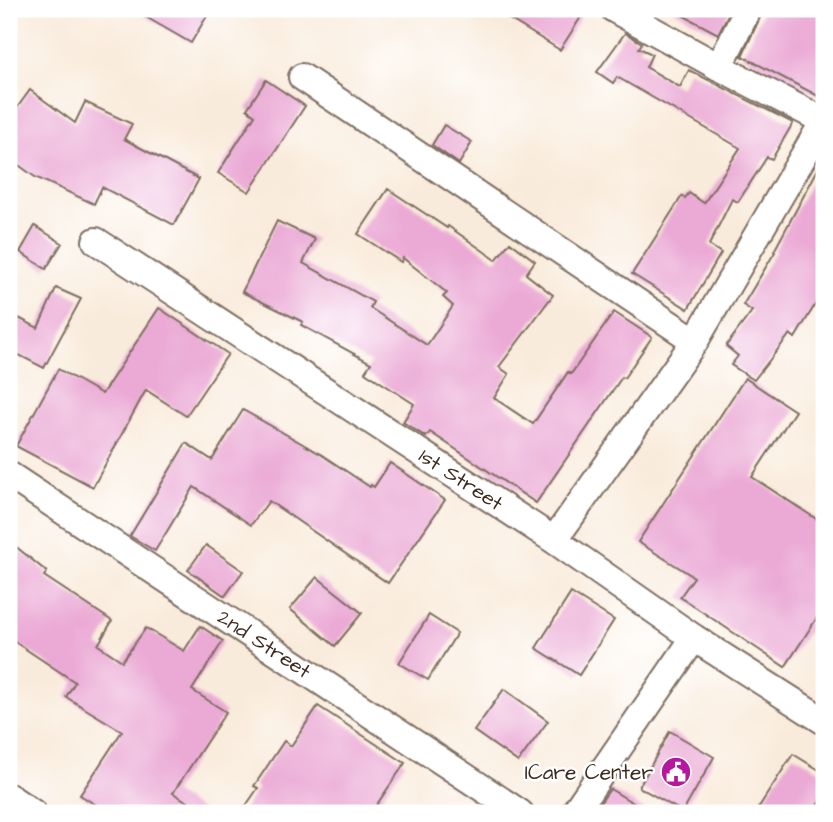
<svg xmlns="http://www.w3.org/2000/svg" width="833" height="822" font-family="'Architects Daughter',sans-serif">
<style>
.building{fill:#ebaad5}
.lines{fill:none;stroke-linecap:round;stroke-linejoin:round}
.minor-casing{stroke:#7e6e60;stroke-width:30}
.minor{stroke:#fff;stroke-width:26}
.labels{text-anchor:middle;stroke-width:5;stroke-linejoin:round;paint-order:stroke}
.street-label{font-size:21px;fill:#3b2a1e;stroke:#fff}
.poi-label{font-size:21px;fill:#3b2a1e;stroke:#fff;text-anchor:end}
</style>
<rect width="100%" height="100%" fill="#fff"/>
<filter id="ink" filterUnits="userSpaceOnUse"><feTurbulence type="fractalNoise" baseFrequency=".0143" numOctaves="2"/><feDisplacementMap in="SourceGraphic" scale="14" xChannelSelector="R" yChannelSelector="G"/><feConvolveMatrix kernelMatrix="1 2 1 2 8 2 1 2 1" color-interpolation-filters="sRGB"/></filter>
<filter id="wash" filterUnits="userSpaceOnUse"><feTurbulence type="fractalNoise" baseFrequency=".00686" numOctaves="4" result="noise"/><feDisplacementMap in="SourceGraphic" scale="28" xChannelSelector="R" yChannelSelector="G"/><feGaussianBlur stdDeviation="1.57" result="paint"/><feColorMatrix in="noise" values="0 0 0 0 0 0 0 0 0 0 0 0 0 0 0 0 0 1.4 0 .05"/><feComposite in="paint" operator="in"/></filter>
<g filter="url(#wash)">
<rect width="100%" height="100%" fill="#f9ebdb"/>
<g id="blocks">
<g class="building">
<path d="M132,9H211L191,43Z"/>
<path d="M493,9H586L560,50Z"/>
<path d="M671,9H731L718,34Z"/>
<path d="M764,9H824V99L742,56Z"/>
<path d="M625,33L642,43L639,48L652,54L646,67L680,87L689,70L793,123L772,159L767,157L738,202L732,199L709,245L721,253L688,309L632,274L682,196L685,198L689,193L704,203L740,148L617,77L613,83L597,72Z"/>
<path d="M266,80L305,106L249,192L218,173L255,115L247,109Z"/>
<path d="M30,90L75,123L85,102L132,124L124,139L199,179L174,225L102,187L94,204L35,177L9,158V119Z"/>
<path d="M444,125L472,142L459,164L432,145Z"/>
<path d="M824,158V290L795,338L790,334L754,380L731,365L738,356L726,346L752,311L743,305L775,252L774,251Z"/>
<path d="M388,189L447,228L448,226L496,260L510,242L535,261L526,274L553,295L499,367L509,374L494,398L533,424L568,372L571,374L614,312L652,337L624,378L622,377L536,503L430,432L426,437L403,422L414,404L365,372L371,363L301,325L303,322L242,292L277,221L315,239L303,263L373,302L370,308L427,345L453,306L443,297L447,293L403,258L401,262L358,234Z"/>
<path d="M35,226L62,243L46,269L20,252Z"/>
<path d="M56,288L81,299L44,368L9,350V313L38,328Z"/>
<path d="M159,308L228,354L186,416L146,390L93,487L16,446L58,369L102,394Z"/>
<path d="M745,378L795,411L752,477L824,524V607L785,667L680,597L694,577L638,542Z"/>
<path d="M243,410L322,455L370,487L371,485L374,487L390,463L445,500L388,583L269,501L251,525L194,487L155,551L130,536L186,443L212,460Z"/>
<path d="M9,541L47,572L44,576L112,621L98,645L122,661L146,628L184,651L200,626L223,641L192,690L226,712L173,793L206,813H109L80,795L122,731L66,697L75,682L9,638Z"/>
<path d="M206,545L243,571L225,596L188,570Z"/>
<path d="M317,577L362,613L335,646L290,609Z"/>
<path d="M571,593L614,620L579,675L536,648Z"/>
<path d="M429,615L457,633L428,680L399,663Z"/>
<path d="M504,689L548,721L518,762L474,731Z"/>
<path d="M318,706L405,763L371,813H241L258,788L254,786L284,741L291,746Z"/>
<path d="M670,731L714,757L683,812L639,787Z"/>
<path d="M793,754L824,773V795L813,813H755Z"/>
<path d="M610,789L650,813H593Z"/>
</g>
</g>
</g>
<g filter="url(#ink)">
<use href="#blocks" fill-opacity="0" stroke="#7e6e60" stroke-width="2"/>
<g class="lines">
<g class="minor-casing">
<g id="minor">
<path d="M614,9L719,67L824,121"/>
<path d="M719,67L748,9"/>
<path d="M302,77L695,341"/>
<path id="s1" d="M96,241L554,540L694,638L824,721"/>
<path id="s2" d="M9,475L520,813"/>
<path d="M554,540L695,341L824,121"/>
<path d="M9,797L33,813"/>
<path d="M574,813L694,638"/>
</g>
</g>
<use href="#minor" class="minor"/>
</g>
</g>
<defs>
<g id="civic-disc" transform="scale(1.575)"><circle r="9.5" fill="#b5179e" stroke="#fff"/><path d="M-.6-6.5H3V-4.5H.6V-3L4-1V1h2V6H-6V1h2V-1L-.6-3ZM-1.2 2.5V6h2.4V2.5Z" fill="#fff"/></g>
</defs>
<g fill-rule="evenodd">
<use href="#civic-disc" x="676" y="772"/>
</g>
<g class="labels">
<g class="street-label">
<text dy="7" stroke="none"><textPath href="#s1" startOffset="436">1st Street</textPath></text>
<text dy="7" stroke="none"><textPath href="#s2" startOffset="306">2nd Street</textPath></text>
</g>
<g class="poi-label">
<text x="653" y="779">ICare Center</text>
</g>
</g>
<rect width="833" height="822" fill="none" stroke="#fff" stroke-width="35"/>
</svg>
